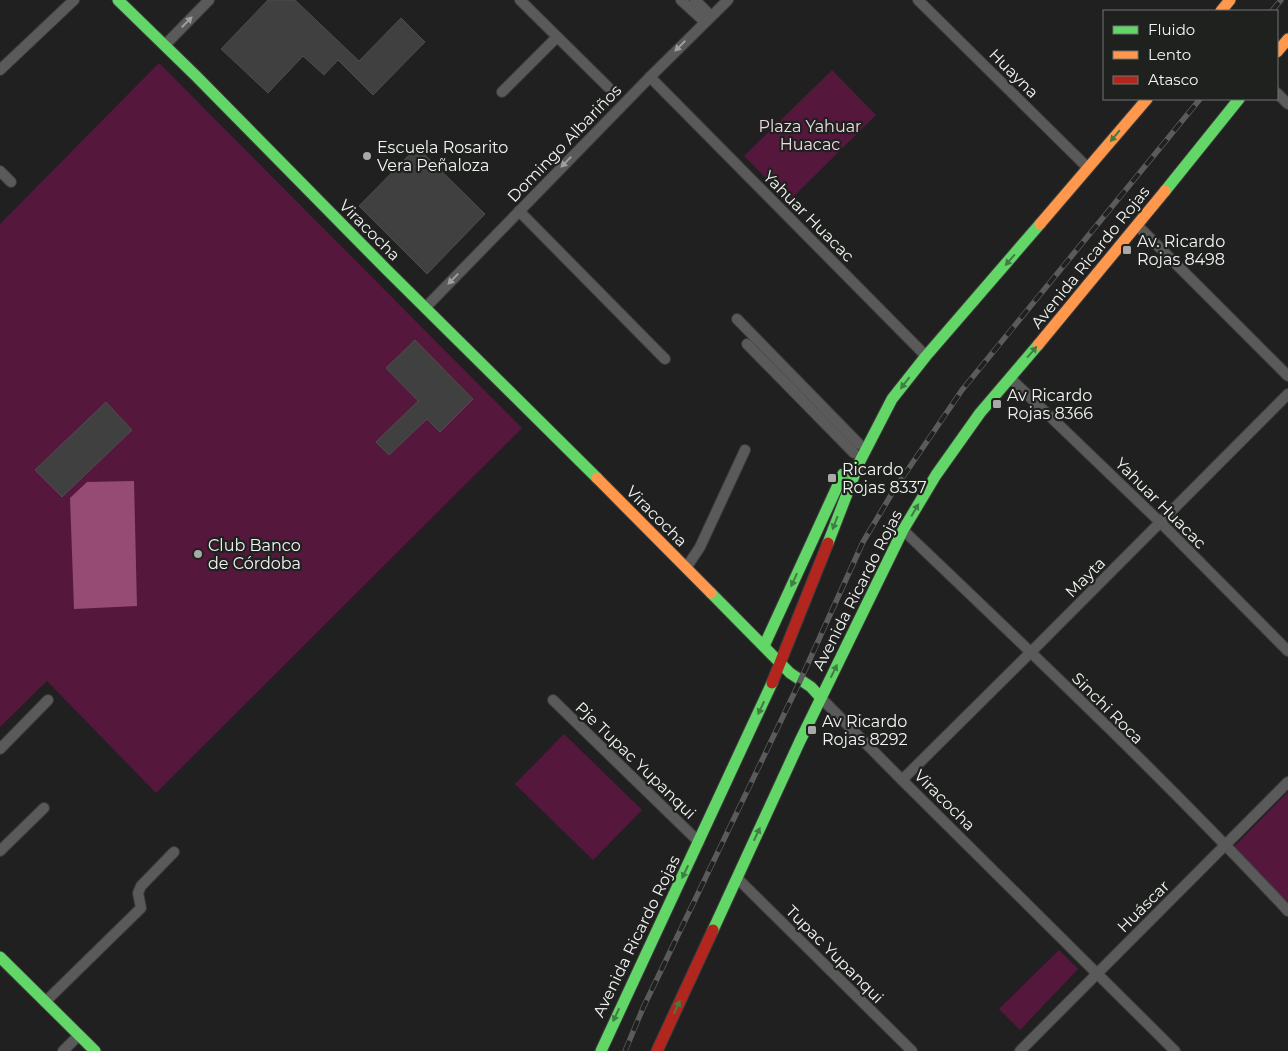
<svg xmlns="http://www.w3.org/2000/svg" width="1288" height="1051" font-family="Montserrat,sans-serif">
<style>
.green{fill:#56173d}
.water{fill:#954b74}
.building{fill:#404040;stroke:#4d4d4d}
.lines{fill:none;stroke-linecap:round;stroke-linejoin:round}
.street-casing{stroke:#3c3c3c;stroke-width:12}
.fast-casing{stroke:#3c3c3c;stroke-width:13}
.slow-casing{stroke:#3c3c3c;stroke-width:13}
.jam-casing{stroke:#3c3c3c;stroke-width:13}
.street{stroke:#595a59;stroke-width:10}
.fast{stroke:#63d668;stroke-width:11}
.slow{stroke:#ff974d;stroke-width:11}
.jam{stroke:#b3261e;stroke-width:11}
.rail-casing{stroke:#5a5b5a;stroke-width:5.5}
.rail{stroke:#1f211f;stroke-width:4;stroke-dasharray:11;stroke-linecap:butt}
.oneway{fill:#9e9f9e}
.oneway2{fill:#417c44}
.poi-dot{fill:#a8a9a8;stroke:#1f211f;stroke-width:2}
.labels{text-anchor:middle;stroke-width:4.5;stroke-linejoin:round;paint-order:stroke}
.street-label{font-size:16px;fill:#f2f3f2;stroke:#1f211f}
.park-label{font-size:16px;fill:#f1d9e5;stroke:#1f211f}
.poi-label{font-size:16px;fill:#f2f3f2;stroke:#1f211f;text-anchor:start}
</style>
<rect width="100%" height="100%" fill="#202020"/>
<g class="green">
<path d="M159,63L522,428L156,793L47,681L0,727V224Z"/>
<path d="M832,70L876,115L789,201L744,156Z"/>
<path d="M564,734L642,810L593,860L515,784Z"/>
<path d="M1288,792V903L1231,850Z"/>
<path d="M1059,950L1078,969L1020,1030L999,1009Z"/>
</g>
<path class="water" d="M134,481L137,606L74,609L70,498L87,482Z"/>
<g class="building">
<path d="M268,0H295L359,61L401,18L425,42L373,95L338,60L324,75L303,56L268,93L221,49Z"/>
<path d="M417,147L485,214L427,274L359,206Z"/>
<path d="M415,340L473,399L440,432L427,419L389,455L376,442L418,401L386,368Z"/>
<path d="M106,402L132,430L62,497L35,470Z"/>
</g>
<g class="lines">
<g class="street-casing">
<g id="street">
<path d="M520,0L608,87"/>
<path d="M681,0L705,22"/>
<path d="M695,0L711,16"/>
<path d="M918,0L1088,168"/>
<path d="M165,45L209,0"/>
<path d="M0,70L74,0"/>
<path d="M650,77L926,356"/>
<path d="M502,92L557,37"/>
<path d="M1277,93L1288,104"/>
<path d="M0,171L11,182"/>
<path d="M519,211L665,359"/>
<path d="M1137,225L1288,376"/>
<path d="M425,308L650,77L728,0"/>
<path d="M737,319L859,444"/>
<path d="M747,344L854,453"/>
<path d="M1010,378L1161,523L1288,651"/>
<path d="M903,530C1034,655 1165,779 1288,911"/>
<path d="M686,568L700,547L745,450"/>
<path d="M821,698L902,780L1175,1051"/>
<path d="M553,700L699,842"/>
<path d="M0,749L48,700"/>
<path d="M902,780L1031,652L1288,394"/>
<path d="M0,851L44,808"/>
<path d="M737,878L912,1051"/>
<path d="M45,1002L141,908L138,893L141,886L174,852"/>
<path d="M63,1051L79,1035"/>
<path d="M1020,1051L1288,782"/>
</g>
</g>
<g class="fast-casing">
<g id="fast">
<path d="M118,0L196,76L387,270L597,478"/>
<path d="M1165,191L1239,99"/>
<path d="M828,543L859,463L892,399L926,356L1040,224"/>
<path d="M711,593L790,673L811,687L821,698"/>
<path d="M764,646L843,474"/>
<path d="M713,930L800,741L903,530L936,475L980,413L1038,345"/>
<path d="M0,957L95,1051"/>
<path d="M601,1051L772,683"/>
</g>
</g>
<g class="slow-casing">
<g id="slow">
<path d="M1221,11L1230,0"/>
<path d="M1277,52L1288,39"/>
<path d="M1040,224L1147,99"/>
<path d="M1038,345L1165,191"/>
<path d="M597,478L711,593"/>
</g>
</g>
<g class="jam-casing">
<g id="jam">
<path d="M772,683L828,543"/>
<path d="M657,1051L713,930"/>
</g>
</g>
<use href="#street" class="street"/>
<use href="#fast" class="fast"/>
<use href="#slow" class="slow"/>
<use href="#jam" class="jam"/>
<g class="rail-casing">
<g id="rail">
<path d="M1272,11L1281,0"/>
<path d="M625,1051L643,1008L800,681L863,542L894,490L962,390L1200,99"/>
</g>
</g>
<use href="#rail" class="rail"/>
</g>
<defs><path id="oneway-solid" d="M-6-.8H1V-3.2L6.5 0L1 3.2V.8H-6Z" transform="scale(1.25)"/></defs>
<g class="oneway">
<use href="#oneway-solid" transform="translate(187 22) rotate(-45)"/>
<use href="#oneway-solid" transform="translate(680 46) rotate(135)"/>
<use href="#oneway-solid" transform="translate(566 162) rotate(134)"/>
<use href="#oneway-solid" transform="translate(453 279) rotate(134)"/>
</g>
<g class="oneway2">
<use href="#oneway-solid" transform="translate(1115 136) rotate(130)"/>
<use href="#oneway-solid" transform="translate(1010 260) rotate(131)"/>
<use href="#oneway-solid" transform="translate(1032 352) rotate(-49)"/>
<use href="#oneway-solid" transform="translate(905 383) rotate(128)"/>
<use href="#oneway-solid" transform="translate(915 510) rotate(-60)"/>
<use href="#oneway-solid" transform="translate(835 523) rotate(111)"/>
<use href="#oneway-solid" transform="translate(794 580) rotate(114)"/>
<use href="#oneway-solid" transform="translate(834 671) rotate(-64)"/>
<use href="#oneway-solid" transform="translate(761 708) rotate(115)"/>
<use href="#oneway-solid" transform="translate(757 834) rotate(-65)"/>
<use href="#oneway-solid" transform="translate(685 872) rotate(115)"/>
<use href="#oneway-solid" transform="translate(677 1007) rotate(-65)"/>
<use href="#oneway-solid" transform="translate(616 1015) rotate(115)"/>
</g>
<g class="poi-dot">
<circle cx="367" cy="156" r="5"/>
<rect x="1122" y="245" width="10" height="10" rx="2.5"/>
<rect x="992" y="399" width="10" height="10" rx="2.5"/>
<rect x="827" y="473" width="10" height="10" rx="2.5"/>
<circle cx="198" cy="554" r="5"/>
<rect x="807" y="725" width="10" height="10" rx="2.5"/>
</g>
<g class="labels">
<g class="street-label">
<text transform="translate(1014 73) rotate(45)" y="6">Huayna</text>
<text transform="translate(564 143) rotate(-46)" y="6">Domingo Albariños</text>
<text transform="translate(809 216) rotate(45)" y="6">Yahuar Huacac</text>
<text transform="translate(370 230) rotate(45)" y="6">Viracocha</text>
<text transform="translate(1090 257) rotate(-51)" y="6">Avenida Ricardo Rojas</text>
<text transform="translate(1161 503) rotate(45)" y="6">Yahuar Huacac</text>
<text transform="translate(657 516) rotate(45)" y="6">Viracocha</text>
<text transform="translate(1085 577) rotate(-45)" y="6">Mayta</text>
<text transform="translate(857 590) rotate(-63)" y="6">Avenida Ricardo Rojas</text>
<text transform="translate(1108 708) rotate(45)" y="6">Sinchi Roca</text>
<text transform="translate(636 760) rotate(44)" y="6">Pje Tupac Yupanqui</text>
<text transform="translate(945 800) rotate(45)" y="6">Viracocha</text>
<text transform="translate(1143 906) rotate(-45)" y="6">Huáscar</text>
<text transform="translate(636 936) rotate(-64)" y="6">Avenida Ricardo Rojas</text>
<text transform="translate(835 954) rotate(45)" y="6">Tupac Yupanqui</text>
</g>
<g class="park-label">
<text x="810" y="132">Plaza Yahuar<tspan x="810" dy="18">Huacac</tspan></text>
</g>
<g class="poi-label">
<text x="377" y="153">Escuela Rosarito<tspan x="377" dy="18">Vera Peñaloza</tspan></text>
<text x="1137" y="247">Av. Ricardo<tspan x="1137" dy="18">Rojas 8498</tspan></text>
<text x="1007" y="401">Av Ricardo<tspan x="1007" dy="18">Rojas 8366</tspan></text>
<text x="842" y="475">Ricardo<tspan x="842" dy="18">Rojas 8337</tspan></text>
<text x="208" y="551">Club Banco<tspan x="208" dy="18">de Córdoba</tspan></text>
<text x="822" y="727">Av Ricardo<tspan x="822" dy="18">Rojas 8292</tspan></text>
</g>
</g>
<rect x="1103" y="10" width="175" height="90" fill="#1f211f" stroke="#737573"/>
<rect x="1113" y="26" width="25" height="8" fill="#63d668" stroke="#737573"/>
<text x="1148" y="35" font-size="15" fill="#f2f3f2">Fluido</text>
<rect x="1113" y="51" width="25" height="8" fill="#ff974d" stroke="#737573"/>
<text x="1148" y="60" font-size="15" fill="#f2f3f2">Lento</text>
<rect x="1113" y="76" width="25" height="8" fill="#b3261e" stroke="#737573"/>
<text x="1148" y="85" font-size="15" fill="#f2f3f2">Atasco</text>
</svg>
